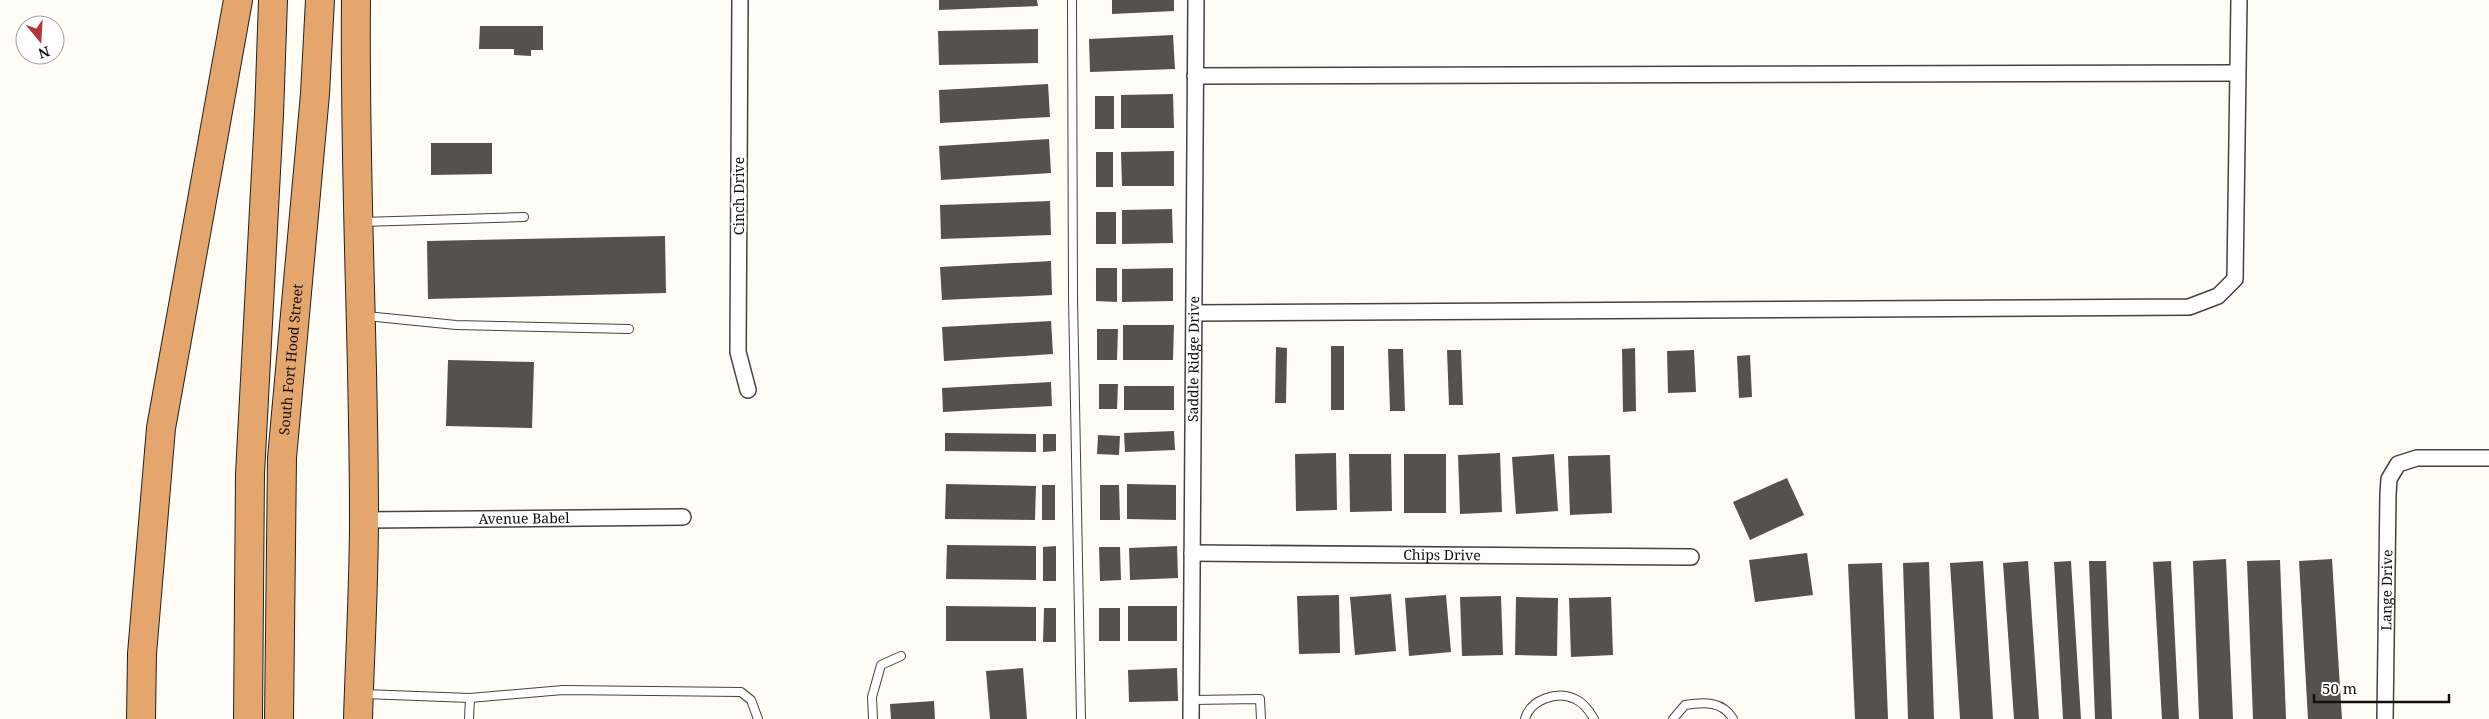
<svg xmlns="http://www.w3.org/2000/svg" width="2489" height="719" font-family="'Noto Serif',serif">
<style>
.building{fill:#57514d}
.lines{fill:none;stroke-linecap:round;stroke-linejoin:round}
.lane-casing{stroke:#434343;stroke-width:10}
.street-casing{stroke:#434343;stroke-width:18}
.highway-casing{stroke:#212121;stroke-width:30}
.lane{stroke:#fff;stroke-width:8}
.street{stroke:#fff;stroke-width:15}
.highway{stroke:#e4a66c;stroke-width:28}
.labels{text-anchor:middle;stroke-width:5;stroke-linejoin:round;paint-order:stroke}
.street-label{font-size:14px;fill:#101010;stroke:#fff}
</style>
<rect width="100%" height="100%" fill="#fefcf4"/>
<g class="building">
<path d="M939,0H1037L1038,6L939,10Z"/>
<path d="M1112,0H1174V11L1112,14Z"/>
<path d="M480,26H543V50H531V56L514,55V49H479Z"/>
<path d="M1038,29V63L939,65L938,31Z"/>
<path d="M1173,35L1175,69L1090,72L1089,39Z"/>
<path d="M1048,84L1050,117L940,123L939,90Z"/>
<path d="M1173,94L1174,128H1121V95Z"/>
<rect x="1095" y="96" width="19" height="33"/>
<path d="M1049,139L1051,173L941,180L939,146Z"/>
<path d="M431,143H492V174L431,175Z"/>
<path d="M1174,151V186H1122L1121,152Z"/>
<rect x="1096" y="152" width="17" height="35"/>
<path d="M1050,201L1051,235L941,239L940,205Z"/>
<path d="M1172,209L1173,243L1122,244V210Z"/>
<rect x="1096" y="212" width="20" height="32"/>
<path d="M665,236L666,293L428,299L427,241Z"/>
<path d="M1051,261L1052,295L942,300L940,267Z"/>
<path d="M1096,268H1117V302L1096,301Z"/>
<path d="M1173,268V301L1122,302V269Z"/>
<path d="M1051,321L1053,354L944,361L942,327Z"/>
<path d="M1123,325H1174L1173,360H1123Z"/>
<path d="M1097,329H1118L1117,360H1097Z"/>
<rect x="1331" y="346" width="13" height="64"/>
<path d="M1276,347L1287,348L1286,403H1275Z"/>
<path d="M1635,348L1636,411L1623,412L1622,349Z"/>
<path d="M1388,349H1403L1405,411H1390Z"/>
<path d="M1447,350H1461L1463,405H1449Z"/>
<path d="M1694,350L1696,392L1668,393L1667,351Z"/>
<path d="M1750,355L1752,397L1739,398L1737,356Z"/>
<path d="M448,360L534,362L532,428L446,426Z"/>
<path d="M1051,382L1052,406L943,412L942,388Z"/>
<path d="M1099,384H1118L1117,409H1099Z"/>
<rect x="1124" y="386" width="50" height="24"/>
<path d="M1174,431L1175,450L1125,452L1124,433Z"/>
<path d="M945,433L1036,434V452L945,451Z"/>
<path d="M1043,434H1056V451L1043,452Z"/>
<path d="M1098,435L1120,436L1119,455L1097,454Z"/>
<path d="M1336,453L1337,510L1296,511L1295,454Z"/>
<path d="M1500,453L1502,512L1460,514L1458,455Z"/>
<path d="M1349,454H1391L1392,511L1350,512Z"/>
<rect x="1404" y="454" width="42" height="59"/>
<path d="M1554,454L1558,511L1516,514L1512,457Z"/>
<path d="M1610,455L1612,513L1570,515L1568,456Z"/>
<path d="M1787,478L1804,515L1750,540L1733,502Z"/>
<path d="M946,484L1036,486L1035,520L945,519Z"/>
<path d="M1127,484L1176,485V520L1127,519Z"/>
<rect x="1042" y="485" width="13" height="35"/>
<path d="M1100,485H1119L1120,520H1100Z"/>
<path d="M947,545L1036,546V580L946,579Z"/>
<path d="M1056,546V581H1043V547Z"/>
<path d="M1177,546L1178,578L1130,580L1129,548Z"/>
<path d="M1099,547H1120L1121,580L1100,581Z"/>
<path d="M1807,553L1813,595L1755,602L1749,560Z"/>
<path d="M2226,559L2233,719H2199L2193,561Z"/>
<path d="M2332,559L2342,719H2308L2299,561Z"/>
<path d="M2280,560L2286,719H2253L2247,561Z"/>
<path d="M1983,561L1993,719H1960L1950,563Z"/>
<path d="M2028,561L2039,719H2014L2003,563Z"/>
<path d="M2071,561L2081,719H2063L2054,562Z"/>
<path d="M2089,561H2106L2112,719H2095Z"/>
<path d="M2171,561L2179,719H2162L2153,562Z"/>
<path d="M1929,562L1934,719H1908L1903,563Z"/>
<path d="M1882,563L1888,719H1855L1848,564Z"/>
<path d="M1391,594L1396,651L1355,655L1350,597Z"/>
<path d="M1339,595L1340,653L1299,654L1297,596Z"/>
<path d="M1446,595L1451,652L1409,656L1405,598Z"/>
<path d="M1501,596L1503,655L1462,656L1460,597Z"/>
<path d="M1516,597L1558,598L1557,656L1515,655Z"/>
<path d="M1611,597L1613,655L1571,657L1569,598Z"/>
<path d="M946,606L1036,607V641H946Z"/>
<rect x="1128" y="606" width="49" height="35"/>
<path d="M1044,608H1056V642H1043Z"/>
<rect x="1099" y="608" width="21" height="33"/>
<path d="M1023,668L1027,719H990L986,671Z"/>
<path d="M1177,668L1178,701L1129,702L1128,670Z"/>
<path d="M934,701L935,719H891L890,704Z"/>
</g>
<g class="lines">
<g class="lane-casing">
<g id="lane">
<path d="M1072,0L1073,298L1081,719"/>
<path d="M362,222L524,217"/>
<path d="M366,316L456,325L629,329"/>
<path d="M364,694L470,698L563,690L741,692L751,700L758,719"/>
<path d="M1191,700L1260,699L1261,719"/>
<path d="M469,719L470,698"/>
<path d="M873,719L872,697L881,665L901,656"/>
<path d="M1525,719C1530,700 1557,690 1575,699C1584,703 1589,710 1594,719"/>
<path d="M1673,719L1685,705C1704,702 1723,701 1733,719"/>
</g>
</g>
<g class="street-casing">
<g id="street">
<path d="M740,0L738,352L748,390"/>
<path d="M1195,76L2237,73"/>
<path d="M1194,313L2189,307L2218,296L2235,279L2239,0"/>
<path id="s1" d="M364,520L683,517"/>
<path id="s2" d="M1192,553L1691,557"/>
<path id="s3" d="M1191,719L1196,0"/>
<path id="s4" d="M2385,719L2388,494L2389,479L2398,464L2417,458H2489"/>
</g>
</g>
<g class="highway-casing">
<g id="highway">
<path d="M356,0C354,173 364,346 364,518C364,585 360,652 358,719"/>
<path d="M141,719L142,654L161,428L238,0"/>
<path d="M248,719L250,474L269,115L273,0"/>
<path id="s5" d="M279,719L282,458L315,94L320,0"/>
</g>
</g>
<use href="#lane" class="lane"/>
<use href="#street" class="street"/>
<use href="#highway" class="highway"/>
</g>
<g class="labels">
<g class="street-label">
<text transform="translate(739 196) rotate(-90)" y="5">Cinch Drive</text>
<text dy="5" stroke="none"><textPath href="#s5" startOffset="360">South Fort Hood Street</textPath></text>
<text dy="5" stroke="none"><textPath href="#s3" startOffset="360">Saddle Ridge Drive</textPath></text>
<text dy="5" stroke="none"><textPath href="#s1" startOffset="160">Avenue Babel</textPath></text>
<text dy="5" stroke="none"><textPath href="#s2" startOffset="250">Chips Drive</textPath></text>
<text dy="5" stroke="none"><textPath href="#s4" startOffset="129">Lange Drive</textPath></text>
</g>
</g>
<g transform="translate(40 40) rotate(162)"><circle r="24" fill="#ffffff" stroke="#9f9f9f"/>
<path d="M0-4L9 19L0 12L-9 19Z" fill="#b13739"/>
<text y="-8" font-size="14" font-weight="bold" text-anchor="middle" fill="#101010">N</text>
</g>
<path d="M2314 694v8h135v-8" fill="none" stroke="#101010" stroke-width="2.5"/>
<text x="2322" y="694" font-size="15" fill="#101010" stroke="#ffffff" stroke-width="4" paint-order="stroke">50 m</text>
</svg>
